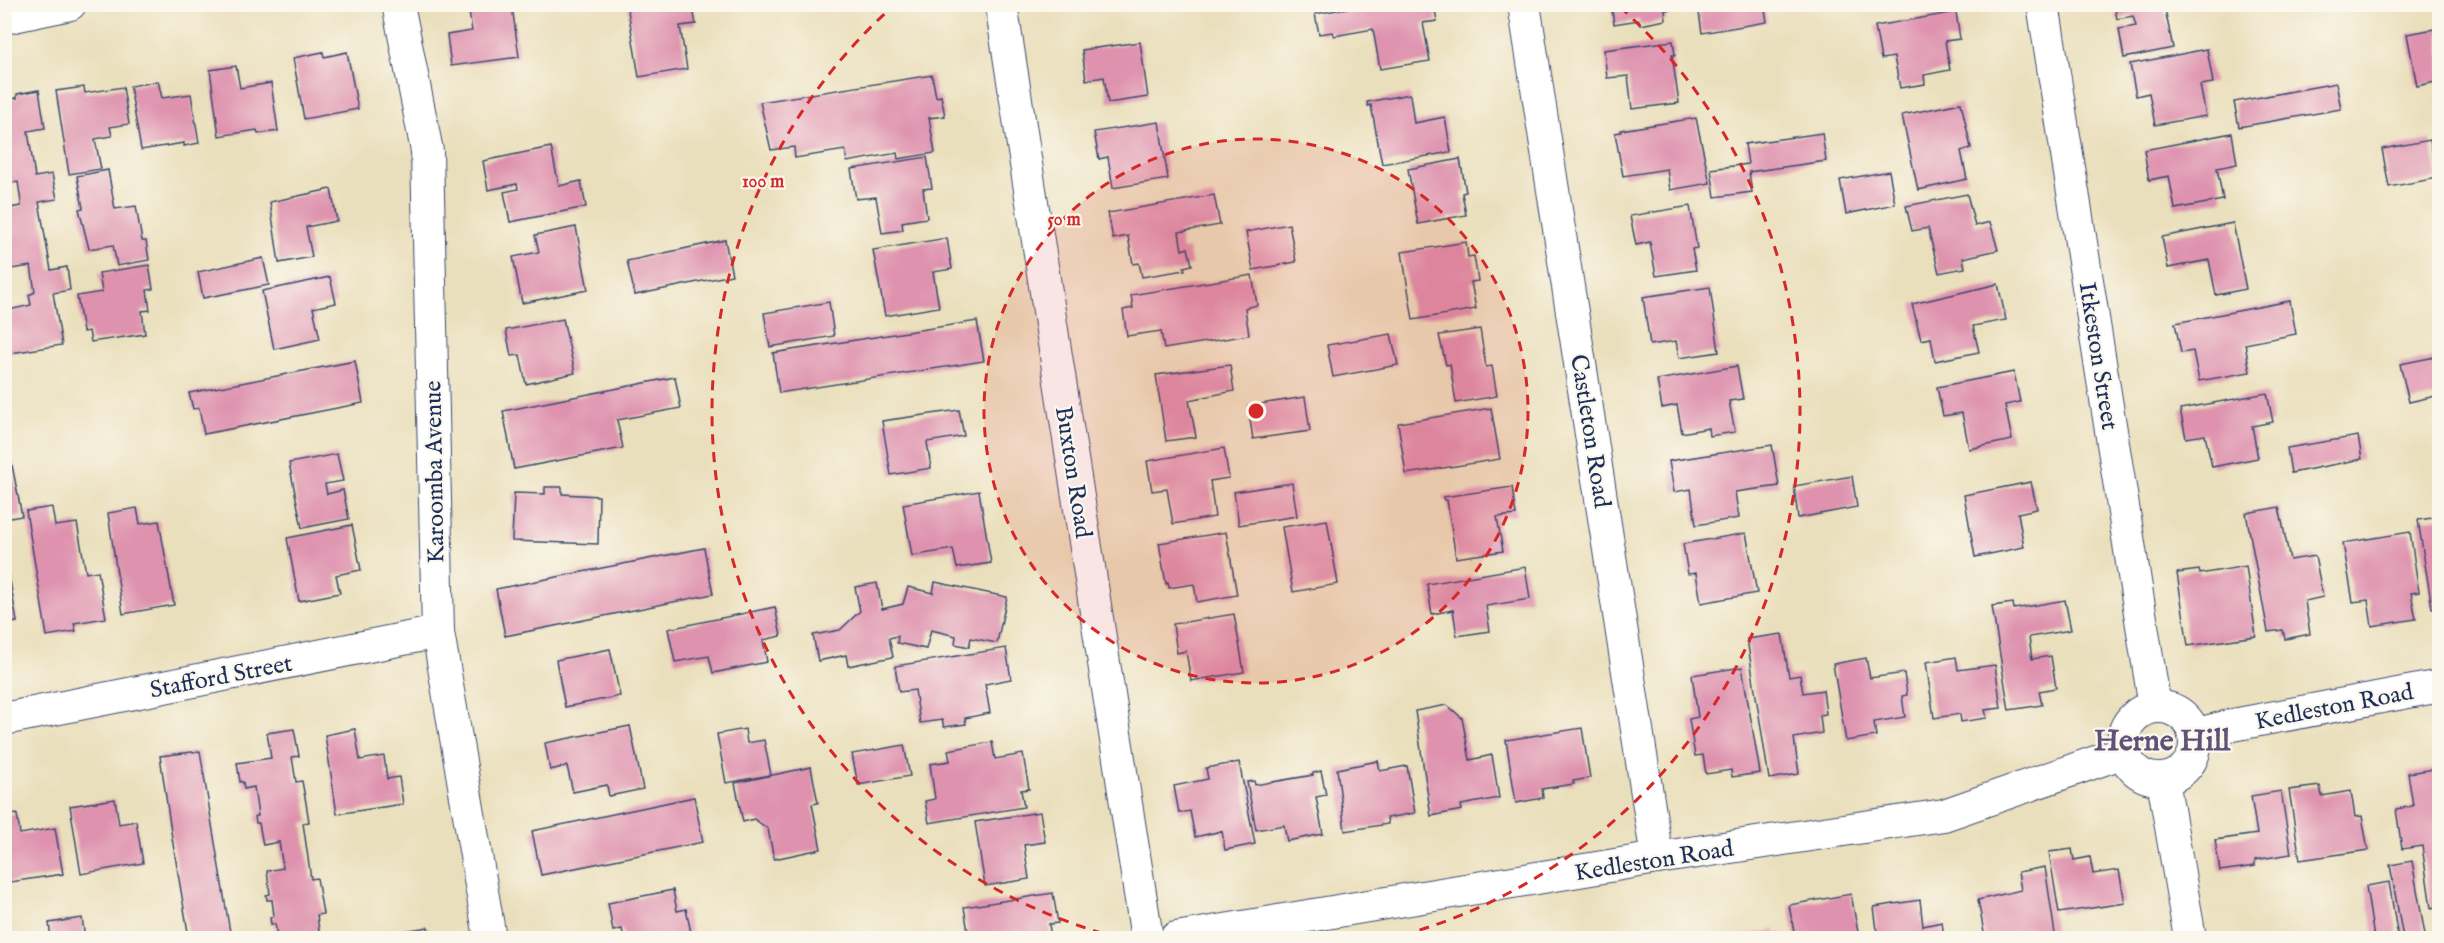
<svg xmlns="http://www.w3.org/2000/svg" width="2444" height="943" font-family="'IM FELL English',serif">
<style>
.building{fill:#de92ae}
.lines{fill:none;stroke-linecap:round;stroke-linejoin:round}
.minor-casing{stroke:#3a496c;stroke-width:34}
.minor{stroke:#fff;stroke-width:32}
.ring{fill:none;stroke:#d62828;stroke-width:3;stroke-dasharray:10 8}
.labels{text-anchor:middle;stroke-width:4.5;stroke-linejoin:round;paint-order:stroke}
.street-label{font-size:24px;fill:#1b2f5e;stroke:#fbf7ec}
.district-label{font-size:30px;font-weight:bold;fill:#5f527a;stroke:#fbf7ec}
.centre{fill:#d62828;stroke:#fbf7ec;stroke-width:3}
.ring-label{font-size:18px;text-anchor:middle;font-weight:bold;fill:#d62828;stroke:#fbf7ec;stroke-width:4.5;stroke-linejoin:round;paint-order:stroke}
</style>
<rect width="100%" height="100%" fill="#fbf7ec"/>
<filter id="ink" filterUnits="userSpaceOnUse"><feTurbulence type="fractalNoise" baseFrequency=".0167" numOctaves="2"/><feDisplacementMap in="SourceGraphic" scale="12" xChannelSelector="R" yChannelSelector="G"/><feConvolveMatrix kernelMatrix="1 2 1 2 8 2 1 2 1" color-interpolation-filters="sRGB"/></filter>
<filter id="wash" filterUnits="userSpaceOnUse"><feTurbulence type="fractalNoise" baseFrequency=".008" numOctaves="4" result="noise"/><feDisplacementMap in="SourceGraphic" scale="24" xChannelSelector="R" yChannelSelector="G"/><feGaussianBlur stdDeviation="1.35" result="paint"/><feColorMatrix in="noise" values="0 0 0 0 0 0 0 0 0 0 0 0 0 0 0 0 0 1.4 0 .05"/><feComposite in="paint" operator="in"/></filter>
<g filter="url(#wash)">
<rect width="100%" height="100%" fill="#eadfbc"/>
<g id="blocks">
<g class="building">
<path d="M627,4H692L696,24L680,26L687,69L639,77Z"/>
<path d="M871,4H895V6L872,10Z"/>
<path d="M1369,4H1434L1437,21L1423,23L1430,61L1380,69L1373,29L1334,36L1333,32L1319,34L1315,14Z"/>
<path d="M1611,4H1673L1674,9L1665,10L1666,20L1640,25L1639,20L1614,24Z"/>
<path d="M1707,4H1764L1767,22L1702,33L1698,6Z"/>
<path d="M2114,4H2164L2173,48L2124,58L2119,29L2136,26L2133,16L2117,19Z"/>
<path d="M512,6L519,57L451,66L447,35L472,31L469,12Z"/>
<path d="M1956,12L1960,39L1945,41L1950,70L1924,75L1925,84L1900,88L1894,57L1881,59L1875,26Z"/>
<path d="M2440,28V81L2417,86L2407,34Z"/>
<path d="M1673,41L1675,55H1672L1679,103L1632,109L1628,76L1607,78L1604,50Z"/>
<path d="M1140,42L1148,97L1108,103L1104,77L1086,80L1082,50Z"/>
<path d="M2207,49L2213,83L2200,85L2206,116L2155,125L2149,93L2136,96L2130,64Z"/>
<path d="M323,52L324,57L347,52L358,109L304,119L293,58Z"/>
<path d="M236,66L240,88L271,83L278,131L258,134L257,130L219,136L210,70Z"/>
<path d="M932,75L936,97L941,96L945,116L929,118L935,153L898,159L897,153L847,162L845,150L795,158L794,147L771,150L760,102Z"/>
<path d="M158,81L162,98L191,94L199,143L184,146V143L141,150L130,86Z"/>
<path d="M2336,83L2341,109L2239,127L2234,102Z"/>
<path d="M84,87L85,93L123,87L129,124L110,127L112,136L95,139L101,169L69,174L56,91Z"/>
<path d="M39,90L45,128L28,131L35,177L52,174L57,199L39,202L51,270L67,267L70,290L53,293L62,345L4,354V311L31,305L29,295L35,292L31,266L4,270V209L21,206V202L18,182L6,184L5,179V100L17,98V94Z"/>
<path d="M1410,94L1414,123L1445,117L1451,152L1382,164L1371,105L1368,106L1367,102Z"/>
<path d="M1961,103L1971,148L1961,151L1967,179L1918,190L1902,115Z"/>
<path d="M1696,118L1710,183L1670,190L1667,169L1623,176L1615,133L1621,132V130Z"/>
<path d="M1159,122L1168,179L1113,188L1108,157L1099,159L1094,132Z"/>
<path d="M1822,133L1826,161L1749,172L1752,192L1715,197L1711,169L1748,164L1745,144Z"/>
<path d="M2232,133L2237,164L2217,168L2223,200L2175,209L2169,176L2149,180L2144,150Z"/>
<path d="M2430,140L2438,178L2389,187L2382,149Z"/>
<path d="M551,147L559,186L581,181L586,207L510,222L504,192L518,189L517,184L488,190L483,161Z"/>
<path d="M927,157L932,188L923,189L927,218L902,222L903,230L882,233L876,197L856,199L851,169Z"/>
<path d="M1460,159L1466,192L1462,193L1466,215L1418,224L1408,169Z"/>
<path d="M108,170L115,209L136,206L142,241H146L149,260L117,266L113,245L89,249L79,209L83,208L77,176Z"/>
<path d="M1889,171L1895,204L1846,214L1840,180Z"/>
<path d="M331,189L337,221L306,227L312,257L279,263L270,202Z"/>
<path d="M1967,194L1975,226L1990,222L1998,250L1963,258L1965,268L1939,273L1928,228L1912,231L1906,206Z"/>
<path d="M1214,195L1220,225L1179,232L1182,250L1188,248L1192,265L1184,267L1185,270L1142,277L1139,263L1133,264L1128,236L1113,239L1108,213Z"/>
<path d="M1690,206L1697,248L1692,249L1696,270L1656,276L1650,242L1636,245L1630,216Z"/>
<path d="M2233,223L2246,289L2216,295L2209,260L2168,268L2162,237Z"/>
<path d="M1289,224L1296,262L1253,270L1246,232Z"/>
<path d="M576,227L588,290L522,303L513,257L539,252L535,235Z"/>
<path d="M947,238L952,269L933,272L939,307L885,316L873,250Z"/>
<path d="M725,240L732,275L635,295L627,261Z"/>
<path d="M1466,242L1468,257L1474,256L1478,281L1471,282L1476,309L1413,320L1402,252Z"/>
<path d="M263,258L269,285L203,298L198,272Z"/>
<path d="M149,265L153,289L147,290L150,310L142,311L145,334L91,342L89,331L83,332L77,296L102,292L99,273Z"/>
<path d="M1252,275L1257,305L1245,308L1249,335L1164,349L1161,331L1127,336L1123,310L1133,308L1131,295Z"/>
<path d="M330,277L336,303L313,308L320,339L274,349L262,291Z"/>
<path d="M1998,284L2006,320L1973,326L1979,352L1935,361L1931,338L1921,340L1912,304Z"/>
<path d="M1710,287L1719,352L1679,358L1676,341L1650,345L1643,297Z"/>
<path d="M2290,301L2296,334L2245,344L2250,372L2199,381L2193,351L2181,353L2175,323Z"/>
<path d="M829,302L834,336L770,347L764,313Z"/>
<path d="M563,319L575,373L526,384L520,355L511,356L506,330Z"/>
<path d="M977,321L984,361L779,393L773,353Z"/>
<path d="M1480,329L1486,367L1492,366L1497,396L1456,403L1450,364L1446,365L1439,335Z"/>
<path d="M1391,334L1398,365L1333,377L1327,345Z"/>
<path d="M2440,356V395L2409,402L2400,364Z"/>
<path d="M355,361L363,403L204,434L199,408L193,409L189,393Z"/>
<path d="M1230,365L1234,391L1189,400L1196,437L1166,441L1156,375Z"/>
<path d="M1737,366L1743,399L1729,401L1735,432L1710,436L1709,428L1682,433L1677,405L1662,408L1657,380Z"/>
<path d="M2014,372L2020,402L2005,405L2012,440L1969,449L1962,413L1943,416L1937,387Z"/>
<path d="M675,377L681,408L617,420L623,448L514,469L503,411Z"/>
<path d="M2267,393L2273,422L2252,426L2258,458L2212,467L2205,435L2186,438L2180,409Z"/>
<path d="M1305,397L1310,431L1253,439L1248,406Z"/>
<path d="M1491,408L1500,459L1406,474L1398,423Z"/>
<path d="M959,410L964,436L927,442L931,468L891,475L882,421Z"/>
<path d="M4,424L22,516L4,519Z"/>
<path d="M2358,436L2362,459L2291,473L2287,448Z"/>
<path d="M1772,445L1779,486L1735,492L1739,518L1696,525L1691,489L1674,492L1669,461Z"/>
<path d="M1224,448L1229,478L1210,481L1215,517L1173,524L1167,489L1152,491L1147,461Z"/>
<path d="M337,454L343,481L325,484L327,494L343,490L349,519L302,528L289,463Z"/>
<path d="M1852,476L1857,507L1798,518L1794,486Z"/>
<path d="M2031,482L2037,509L2018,513L2024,547L1975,557L1964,495Z"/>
<path d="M1292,483L1297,516L1239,525L1234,492Z"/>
<path d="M545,487H562V494L599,496L598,544L512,541L514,493L545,494Z"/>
<path d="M1512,487L1516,515L1497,517L1503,551L1456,558L1447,500H1444L1443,497Z"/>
<path d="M979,491L991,563L957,568L953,549L912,556L903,504Z"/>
<path d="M52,507L55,526L77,523L86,573L98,571L106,618L74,623L76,631L47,636L26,511Z"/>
<path d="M2279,507L2290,560L2315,556L2323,597L2305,601L2310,634L2285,639L2283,630L2268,632L2246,513Z"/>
<path d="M137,508L140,524L159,521L174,605L123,614L108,513Z"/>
<path d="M2440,517V607L2432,608L2418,520Z"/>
<path d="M1327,520L1338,584L1293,592L1282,527Z"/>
<path d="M352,525L361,570L336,575L340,593L299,601L287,538Z"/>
<path d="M1226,532L1237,595L1197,602L1194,584L1169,588L1168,583L1166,584L1159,543Z"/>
<path d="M2410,532L2419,592L2411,593L2416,619L2372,626L2368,600L2353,602L2343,543Z"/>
<path d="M1746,533L1757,593L1701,603L1696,573L1688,574L1683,544Z"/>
<path d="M704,548L713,594L505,636L496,589Z"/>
<path d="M2246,566L2256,636L2188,646L2177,573L2199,570L2200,574Z"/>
<path d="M1525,567L1530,599L1486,606L1490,631L1457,636L1453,610L1432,614L1427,584Z"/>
<path d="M8,568L17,622L4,624V569Z"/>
<path d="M935,582L1007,597L997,643L971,638L969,647L955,644L956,636L931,630L926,649L897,643L898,636L889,638L893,657L848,666L846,655L818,661L813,635L840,630L860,611L855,587L877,583L882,609L903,604L908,587L933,593Z"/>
<path d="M2065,600L2071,630L2029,637L2032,659L2051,656L2056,688L2039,691L2042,705L2009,710L1992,606L2013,603L2014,609Z"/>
<path d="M775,607L781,636L763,640L767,662L713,673L709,656L675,662L668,629Z"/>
<path d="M1234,614L1244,672L1191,681L1186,651L1177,653L1173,624Z"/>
<path d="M1782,634L1789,677L1800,675L1803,693L1823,690L1826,714L1820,715L1822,733L1794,738L1799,774L1769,779L1747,639Z"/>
<path d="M1006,648L1011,679L985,684L990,713L965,718L966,724L944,727L942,720L920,723L915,690L899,692L895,666Z"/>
<path d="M610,649L620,696L565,707L556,660Z"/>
<path d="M1956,657L1958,670L1995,665L2001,708L1985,710L1987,718L1961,722L1960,714L1934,718L1926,662Z"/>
<path d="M1866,658L1870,678L1904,673L1907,695L1902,696L1905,717L1874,722L1876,736L1846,741L1833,664Z"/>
<path d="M1742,667L1760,773L1732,777L1731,770L1706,774L1703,755L1695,756L1689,719L1698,717L1692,675Z"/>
<path d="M1447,705L1462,718L1470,760L1492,755L1499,798L1461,805L1462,810L1431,816L1415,711Z"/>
<path d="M630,726L643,789L609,796L607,785L573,792L567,766L550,770L545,743Z"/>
<path d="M1582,728L1590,778L1573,781L1574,784L1542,789L1543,798L1516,803L1506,740Z"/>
<path d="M294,729L299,756L292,757L296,782L302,781L306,803L309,822L303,823L311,879L317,878L323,914L317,915L320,938H293L291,935L277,936L275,924H271L270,918L274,916L272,900H267L266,895L270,894L267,871L283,868L279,842L263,845L259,823H256L255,816H258L254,787L244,789L243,782H240L237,763L271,758L267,733Z"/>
<path d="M355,729L360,760L384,756L387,779L399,777L403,804L337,814L325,735Z"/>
<path d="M745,729L747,743L764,740L771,775L726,783L717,734Z"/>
<path d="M992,742L995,759L1023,754L1029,789L1021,790L1024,807L929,823L925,801L935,799L930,764L950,761L948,750Z"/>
<path d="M904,745L910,776L858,785L852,754Z"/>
<path d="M200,751L213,831L231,938H189L172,838L160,756Z"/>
<path d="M1378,761L1380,771L1407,766L1415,813L1387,818L1388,824L1345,831L1337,769Z"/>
<path d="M1239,762L1255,844L1225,850L1222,831L1195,837L1190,811L1179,813L1174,786L1208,779L1206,768Z"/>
<path d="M811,767L818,803L812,804L821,849L774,859L768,829L754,819L743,822L735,783Z"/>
<path d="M2435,769L2436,777L2440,776V906L2431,908L2422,846L2402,849L2396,809L2413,806L2408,773Z"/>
<path d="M1321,771L1326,795L1316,797L1323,834L1287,841L1284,825L1256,830L1247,782L1254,781L1255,785L1313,775V773Z"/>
<path d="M2320,786L2322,796L2351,791L2355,817L2362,816L2368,850L2300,860L2289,790Z"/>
<path d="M2281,791L2291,854L2255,860V866L2220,871L2215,840L2257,834L2251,796Z"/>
<path d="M694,797L703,842L541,875L532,831Z"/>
<path d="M115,799L119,824L136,821L143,863L81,874L70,806Z"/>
<path d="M1040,812L1045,842L1024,845L1029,879L985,886L975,822Z"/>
<path d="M17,814L20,834L55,828L63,874L4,883V816Z"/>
<path d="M2072,849L2074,860L2090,857L2093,874L2119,870L2125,903L2059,913L2049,852Z"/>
<path d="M2412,861L2425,935L2403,938L2390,865Z"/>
<path d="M2045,867L2055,934L2026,938H1985L1978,900L2021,890L2018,872Z"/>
<path d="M2389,882L2398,938H2374L2366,886Z"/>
<path d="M673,890L677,911L686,909L691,933L682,935L683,938H624L622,929L613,931L608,903Z"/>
<path d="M1053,893L1058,923L1049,924L1051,938H969L964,907Z"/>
<path d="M1851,894L1859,938H1795L1789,905Z"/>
<path d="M1920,900L1923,926L1942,922L1944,938H1878L1874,907Z"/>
<path d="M82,918L85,938H51L49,923Z"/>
<path d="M428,927L430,938H365V937Z"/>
<path d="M1776,930L1777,938H1731V937Z"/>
<path d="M1699,933V938H1671V937Z"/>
</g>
</g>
</g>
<g filter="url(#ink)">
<use href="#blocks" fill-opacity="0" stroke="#3a496c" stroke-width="1.5"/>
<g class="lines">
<g class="minor-casing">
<g id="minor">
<path d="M398,4L427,151L438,632L490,938"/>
<path d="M1001,4L1147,938"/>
<path d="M1524,4L1657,858"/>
<path d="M2043,4L2155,707"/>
<path d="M4,18L70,4"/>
<circle cx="2159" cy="743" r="36"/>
<path d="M4,719L438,632"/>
<path d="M2194,735L2233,725L2440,686"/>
<path d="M2163,780L2190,938"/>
<path d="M1176,938L1657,858L1944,815L2124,752"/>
</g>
</g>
<use href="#minor" class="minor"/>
</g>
</g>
<circle cx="1256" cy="411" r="272" fill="#d62828" fill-opacity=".12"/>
<g class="ring">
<circle cx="1256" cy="411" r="272"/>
<path d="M1120 938A544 544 0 0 1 892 7M1620 7A544 544 0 0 1 1392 938"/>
</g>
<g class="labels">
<g class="street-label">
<text transform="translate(2099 356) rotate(81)" y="8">Itkeston Street</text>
<text transform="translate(1591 431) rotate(81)" y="8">Castleton Road</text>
<text transform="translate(434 472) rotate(-91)" y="8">Karoomba Avenue</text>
<text transform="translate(1074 472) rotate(81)" y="8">Buxton Road</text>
<text transform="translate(221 676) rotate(-11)" y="8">Stafford Street</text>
<text transform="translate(2334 706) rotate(-11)" y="8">Kedleston Road</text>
<text transform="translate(1654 860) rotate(-9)" y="8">Kedleston Road</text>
</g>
<g class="district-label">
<text x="2162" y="750">Herne Hill</text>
</g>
</g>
<circle cx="1256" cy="411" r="9" class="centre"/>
<g class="ring-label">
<text x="763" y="187">100 m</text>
<text x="1064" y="225">50 m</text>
</g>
<rect width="2444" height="943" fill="none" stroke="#fbf7ec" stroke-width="24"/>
</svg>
